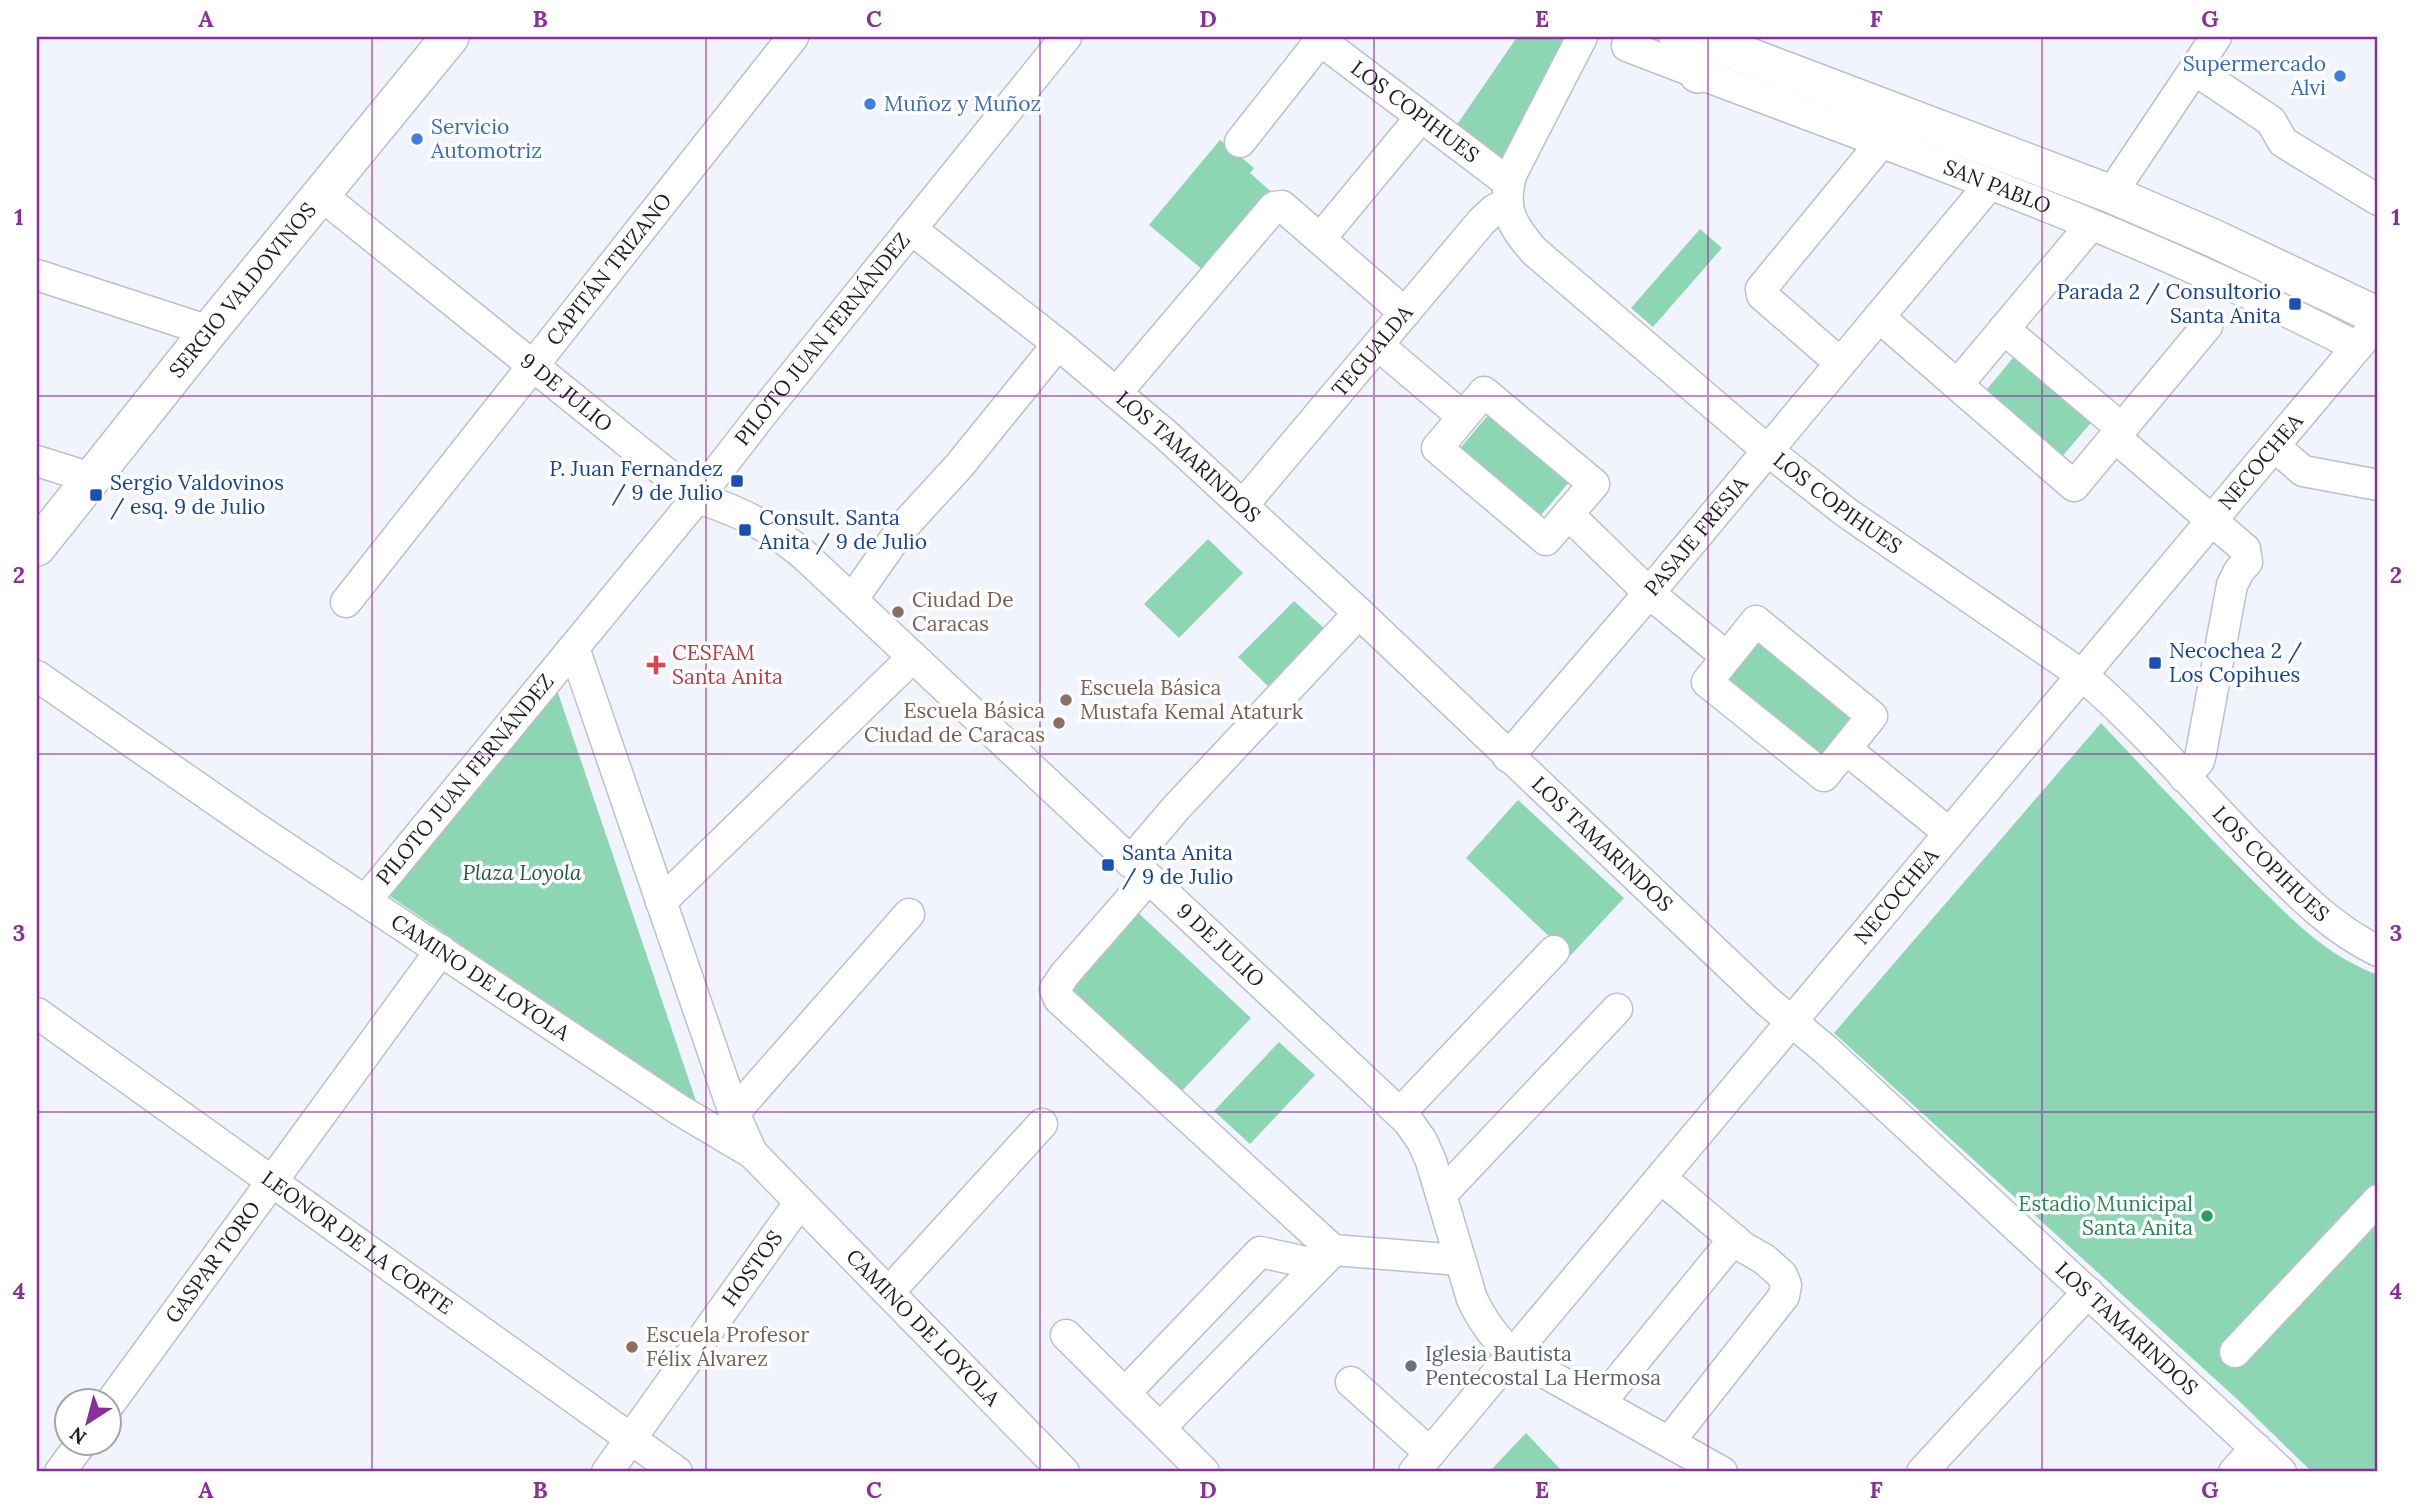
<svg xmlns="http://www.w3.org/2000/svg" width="2415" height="1509" font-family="Lora,serif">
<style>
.green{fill:#8dd6b3}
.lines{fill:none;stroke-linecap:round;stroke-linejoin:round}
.minor-casing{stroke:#bdc0c9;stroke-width:33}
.major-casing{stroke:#bdc0c9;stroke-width:40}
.minor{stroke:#fff;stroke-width:30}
.major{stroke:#fff;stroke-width:37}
.grid{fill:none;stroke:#892e9a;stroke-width:2;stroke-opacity:0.55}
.shop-dot{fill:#3f7fe0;stroke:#fff;stroke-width:2.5}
.transit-dot{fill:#1a4fb4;stroke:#fff;stroke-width:2.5}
.education-dot{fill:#8d6e63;stroke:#fff;stroke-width:2.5}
.health-dot{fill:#e0444e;stroke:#fff;stroke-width:2.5}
.leisure-dot{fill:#2e9e5b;stroke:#fff;stroke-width:2.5}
.worship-dot{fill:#6b7280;stroke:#fff;stroke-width:2.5}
.labels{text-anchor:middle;stroke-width:7;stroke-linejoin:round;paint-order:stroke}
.shop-label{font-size:21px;fill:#366cbe;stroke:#fff;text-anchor:start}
.street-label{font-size:21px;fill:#1e1f22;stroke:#fff}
.transit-label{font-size:21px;fill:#164399;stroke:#fff;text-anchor:start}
.education-label{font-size:21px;fill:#785e54;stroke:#fff;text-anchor:start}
.health-label{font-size:21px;fill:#be3a42;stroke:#fff;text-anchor:start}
.park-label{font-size:21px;font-style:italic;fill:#275641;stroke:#fff}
.leisure-label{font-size:21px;fill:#27864d;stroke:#fff;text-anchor:end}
.worship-label{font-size:21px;fill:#5b616d;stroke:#fff;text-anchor:start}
.neatline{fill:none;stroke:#892e9a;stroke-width:2.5}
.grid-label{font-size:23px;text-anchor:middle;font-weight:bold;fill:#892e9a}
</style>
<rect width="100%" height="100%" fill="#f1f4fd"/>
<g class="green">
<path d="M1517,37H1566L1502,166L1456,126Z"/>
<path d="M1220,140L1254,168L1250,173L1276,196L1209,275L1149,225Z"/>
<path d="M1700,229L1722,248L1653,327L1631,308Z"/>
<path d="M2017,353L2095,418L2060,459L1983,394Z"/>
<path d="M1490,413L1570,481L1536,521L1456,453Z"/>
<path d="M1208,539L1243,573L1179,638L1144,604Z"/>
<path d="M1294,601L1326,630L1269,687L1238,657Z"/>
<path d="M1762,628L1867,709L1822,760L1727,677Z"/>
<path d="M554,681L698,1107L387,894Z"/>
<path d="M2101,723C2149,774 2197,825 2247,875C2289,916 2322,954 2378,975V1472H2312L2237,1399L1834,1033Z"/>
<path d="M1518,800L1624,898L1570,956L1466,858Z"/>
<path d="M1133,908L1251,1018L1162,1112L1047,1003Z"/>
<path d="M1279,1042L1315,1075L1250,1144L1214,1111Z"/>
<path d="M1526,1433L1563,1472H1489Z"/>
</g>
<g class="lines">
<g class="minor-casing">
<g id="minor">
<path id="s1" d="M1582,37L1512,173C1501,208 1511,224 1534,251L1767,450L1847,513L2082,675C2145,729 2200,795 2259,854C2296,891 2330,928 2378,951"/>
<path id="s2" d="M1320,40L1509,183"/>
<path id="s3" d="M1627,46C1872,141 2124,225 2357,347"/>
<path d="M2195,70L2271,121L2283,142L2378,200"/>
<path d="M1240,142L1323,37"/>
<path d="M2111,194L2216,37"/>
<path id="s4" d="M321,195L697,498C738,510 772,527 804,555L1408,1121L1422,1141L1431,1161L1472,1299C1482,1321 1495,1338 1513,1355L1722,1472"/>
<path id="s5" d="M911,229L1058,344L1165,434L1359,613L1767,1001L1826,1050L2281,1472"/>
<path d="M1320,239L1421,117"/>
<path d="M37,275L209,331"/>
<path d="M1879,317L2074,486L2207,326"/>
<path d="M2004,329L2121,428"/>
<path d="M1378,345L1463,417"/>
<path d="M1840,363L1762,295L1761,289L1881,143"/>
<path d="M1958,384L2091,225"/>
<path d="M1117,392L1274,207L1282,206L1405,313"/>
<path d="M1484,392L1594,484L1546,540L1437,448Z"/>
<path d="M2116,438L2245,549L2247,562L2239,571L2232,585L2201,753L2199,761L2184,777"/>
<path d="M2274,446L2303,471L2378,485"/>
<path d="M37,461L91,478"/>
<path id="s6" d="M1243,505L1482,221L1494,210L1507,203"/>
<path d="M1568,514L1649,593L1727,657"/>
<path d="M852,600L903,527L959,466L1058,344"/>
<path id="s7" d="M346,602L793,37"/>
<path d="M1756,621L1872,716L1824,776L1707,682Z"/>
<path d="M574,648L734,1113L752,1153"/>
<path id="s8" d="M37,676L256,828L678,1109L752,1153L1064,1472"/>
<path d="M1846,749L1949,833"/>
<path id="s9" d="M1508,757L1649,593L1990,184"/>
<path d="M1130,862L1176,808L1359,613"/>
<path d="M1148,879L1065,974L1055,989L1059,999L1333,1250L1460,1260"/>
<path id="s10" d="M366,900L697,498L762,414L1066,37"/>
<path d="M661,902L913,657"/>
<path id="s11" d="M37,1013L677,1472"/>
<path d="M734,1113L909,914"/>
<path d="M1400,1113L1554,951"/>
<path d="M1661,1178L1743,1247L1764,1259L1782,1275L1786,1285L1784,1296L1669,1442"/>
<path d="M1442,1194L1617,1009"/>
<path d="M889,1292L1042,1124"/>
<path d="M1066,1335L1204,1472"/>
<path d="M2235,1352L2378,1200"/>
<path d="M1351,1382L1430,1453"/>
<path d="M1125,1393L1260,1252L1319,1265"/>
<path d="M1600,1403L1734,1239"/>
<path id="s12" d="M108,1406L441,950"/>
<path d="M1160,1428L1331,1253"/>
<path d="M60,1472L82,1442"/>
<path id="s13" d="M607,1472L800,1202"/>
<path id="s14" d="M1414,1472L2378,322"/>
<path d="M1922,1472L2088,1292"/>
<path d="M2234,1472L2256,1448"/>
</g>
</g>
<g class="major-casing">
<g id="major">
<path d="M1678,37L1698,74"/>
<path d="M1697,37L2111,194L2213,238L2378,316"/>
<path id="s15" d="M37,547L209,331L450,37"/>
</g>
</g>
<use href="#minor" class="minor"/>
<use href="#major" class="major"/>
</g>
<path class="grid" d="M372,37V1472M706,37V1472M1040,37V1472M1374,37V1472M1708,37V1472M2042,37V1472M37,396H2378M37,754H2378M37,1112H2378"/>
<g class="shop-dot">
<circle cx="2340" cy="76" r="7"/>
<circle cx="870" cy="104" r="7"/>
<circle cx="417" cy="139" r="7"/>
</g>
<g class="transit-dot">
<rect x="2288" y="297" width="14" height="14" rx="3.5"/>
<rect x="730" y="474" width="14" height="14" rx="3.5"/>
<rect x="89" y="488" width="14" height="14" rx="3.5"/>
<rect x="738" y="523" width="14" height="14" rx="3.5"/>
<rect x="2148" y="656" width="14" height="14" rx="3.5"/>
<rect x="1101" y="858" width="14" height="14" rx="3.5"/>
</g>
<g class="education-dot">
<circle cx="898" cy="612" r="7"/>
<circle cx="1066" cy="700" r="7"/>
<circle cx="1059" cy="723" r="7"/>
<circle cx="632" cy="1347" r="7"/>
</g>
<path class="health-dot" d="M652.5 654.5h7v7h7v7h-7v7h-7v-7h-7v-7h7z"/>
<circle class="leisure-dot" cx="2207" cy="1216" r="7"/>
<circle class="worship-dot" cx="1411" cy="1366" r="7"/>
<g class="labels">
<g class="shop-label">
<text x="2326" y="71" text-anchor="end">Supermercado<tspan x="2326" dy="24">Alvi</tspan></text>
<text x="884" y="111">Muñoz y Muñoz</text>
<text x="431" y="134">Servicio<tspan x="431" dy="24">Automotriz</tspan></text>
</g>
<g class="street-label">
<text dy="7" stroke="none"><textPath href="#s2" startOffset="119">LOS COPIHUES</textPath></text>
<text dy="7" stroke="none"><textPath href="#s3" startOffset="396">SAN PABLO</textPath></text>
<text dy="7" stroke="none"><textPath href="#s7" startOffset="424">CAPITÁN TRIZANO</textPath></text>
<text dy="7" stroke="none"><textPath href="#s15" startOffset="329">SERGIO VALDOVINOS</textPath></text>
<text dy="7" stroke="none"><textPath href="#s10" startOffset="723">PILOTO JUAN FERNÁNDEZ</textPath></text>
<text dy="7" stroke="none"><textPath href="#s6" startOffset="201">TEGUALDA</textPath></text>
<text dy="7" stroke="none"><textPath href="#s4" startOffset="315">9 DE JULIO</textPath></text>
<text dy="7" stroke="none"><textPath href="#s5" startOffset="359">LOS TAMARINDOS</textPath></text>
<text dy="7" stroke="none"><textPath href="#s14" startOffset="1318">NECOCHEA</textPath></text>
<text dy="7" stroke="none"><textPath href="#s1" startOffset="634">LOS COPIHUES</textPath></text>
<text dy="7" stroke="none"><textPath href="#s9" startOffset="290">PASAJE FRESIA</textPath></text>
<text dy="7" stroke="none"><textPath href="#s10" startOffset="156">PILOTO JUAN FERNÁNDEZ</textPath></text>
<text dy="7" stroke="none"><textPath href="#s5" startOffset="926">LOS TAMARINDOS</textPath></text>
<text dy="7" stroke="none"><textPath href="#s1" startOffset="1200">LOS COPIHUES</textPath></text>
<text dy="7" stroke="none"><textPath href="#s14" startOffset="751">NECOCHEA</textPath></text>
<text dy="7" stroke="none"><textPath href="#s4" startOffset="1176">9 DE JULIO</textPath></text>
<text dy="7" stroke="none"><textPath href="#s8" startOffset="536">CAMINO DE LOYOLA</textPath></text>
<text dy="7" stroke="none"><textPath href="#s11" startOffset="394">LEONOR DE LA CORTE</textPath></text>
<text dy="7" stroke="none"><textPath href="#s12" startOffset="178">GASPAR TORO</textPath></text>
<text dy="7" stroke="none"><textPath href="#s13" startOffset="250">HOSTOS</textPath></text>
<text dy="7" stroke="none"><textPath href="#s8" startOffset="1104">CAMINO DE LOYOLA</textPath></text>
<text dy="7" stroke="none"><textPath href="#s5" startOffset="1640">LOS TAMARINDOS</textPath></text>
</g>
<g class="transit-label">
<text x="2281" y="299" text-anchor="end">Parada 2 / Consultorio<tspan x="2281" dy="24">Santa Anita</tspan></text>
<text x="723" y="476" text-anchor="end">P. Juan Fernandez<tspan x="723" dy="24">/ 9 de Julio</tspan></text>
<text x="110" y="490">Sergio Valdovinos<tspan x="110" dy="24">/ esq. 9 de Julio</tspan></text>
<text x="759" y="525">Consult. Santa<tspan x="759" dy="24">Anita / 9 de Julio</tspan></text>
<text x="2169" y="658">Necochea 2 /<tspan x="2169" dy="24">Los Copihues</tspan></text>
<text x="1122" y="860">Santa Anita<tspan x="1122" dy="24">/ 9 de Julio</tspan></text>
</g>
<g class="education-label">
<text x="912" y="607">Ciudad De<tspan x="912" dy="24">Caracas</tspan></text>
<text x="1080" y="695">Escuela Básica<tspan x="1080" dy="24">Mustafa Kemal Ataturk</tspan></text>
<text x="1045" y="718" text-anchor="end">Escuela Básica<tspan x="1045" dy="24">Ciudad de Caracas</tspan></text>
<text x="646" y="1342">Escuela Profesor<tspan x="646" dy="24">Félix Álvarez</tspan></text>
</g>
<g class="health-label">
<text x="672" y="660">CESFAM<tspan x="672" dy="24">Santa Anita</tspan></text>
</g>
<g class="park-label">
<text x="522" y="880">Plaza Loyola</text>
</g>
<g class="leisure-label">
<text x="2193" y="1211">Estadio Municipal<tspan x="2193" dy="24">Santa Anita</tspan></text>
</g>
<g class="worship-label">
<text x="1425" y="1361">Iglesia Bautista<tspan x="1425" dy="24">Pentecostal La Hermosa</tspan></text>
</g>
</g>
<rect width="2415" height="1509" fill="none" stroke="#ffffff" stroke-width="77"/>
<g transform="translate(88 1422) rotate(216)"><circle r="33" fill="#ffffff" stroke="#a5a5a7" stroke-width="2"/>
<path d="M0-5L12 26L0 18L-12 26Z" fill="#892e9a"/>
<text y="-10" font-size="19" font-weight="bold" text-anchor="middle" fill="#1e1f22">N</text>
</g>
<rect x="38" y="38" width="2338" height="1432" class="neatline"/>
<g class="grid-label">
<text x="206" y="27">A</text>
<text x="540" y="27">B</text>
<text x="874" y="27">C</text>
<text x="1208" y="27">D</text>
<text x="1542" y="27">E</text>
<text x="1876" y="27">F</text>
<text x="2210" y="27">G</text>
<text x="19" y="225">1</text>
<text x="2396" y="225">1</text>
<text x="19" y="583">2</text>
<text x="2396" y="583">2</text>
<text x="19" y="941">3</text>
<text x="2396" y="941">3</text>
<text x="19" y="1299">4</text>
<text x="2396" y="1299">4</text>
<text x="206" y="1498">A</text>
<text x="540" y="1498">B</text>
<text x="874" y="1498">C</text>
<text x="1208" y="1498">D</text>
<text x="1542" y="1498">E</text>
<text x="1876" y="1498">F</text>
<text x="2210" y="1498">G</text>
</g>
</svg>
